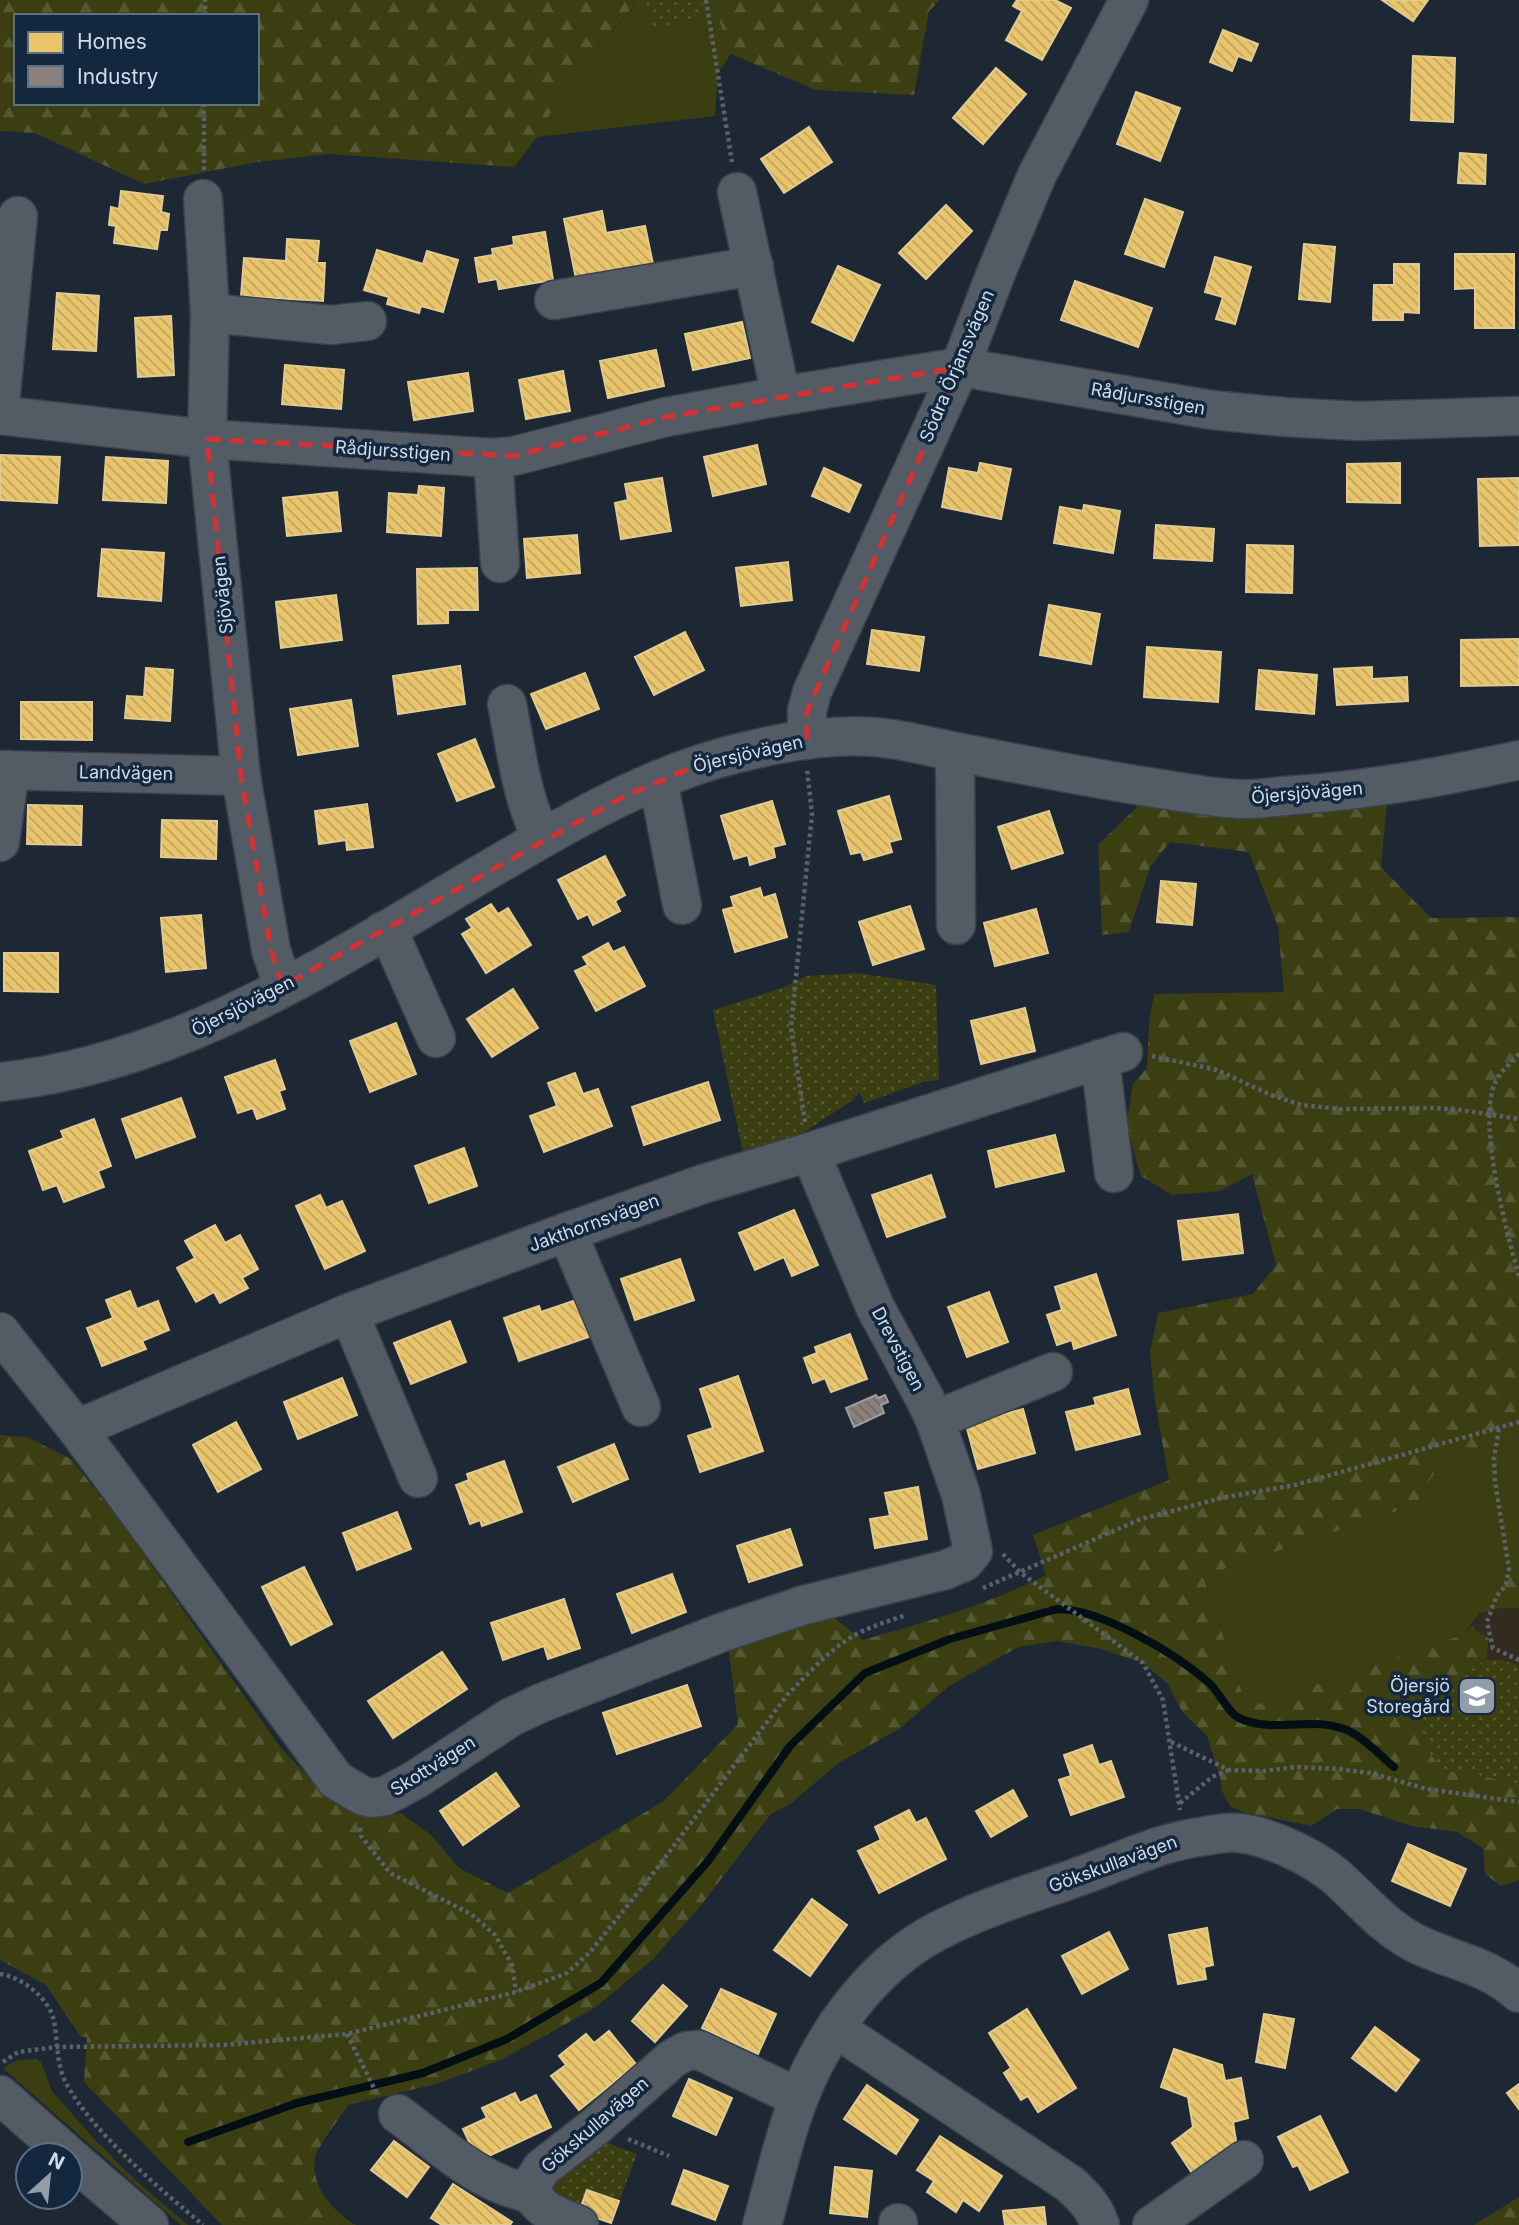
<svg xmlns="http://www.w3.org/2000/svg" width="1519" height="2225" font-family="Inter,sans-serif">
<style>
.education{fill:#332b20}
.grass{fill:#3a3e10}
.forest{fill:url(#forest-firs);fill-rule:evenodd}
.park{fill:url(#park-dots)}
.homes{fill:url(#homes-back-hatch);stroke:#e1cb90;stroke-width:2}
.industry{fill:url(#industry-back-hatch);stroke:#9f9c9d;stroke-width:2}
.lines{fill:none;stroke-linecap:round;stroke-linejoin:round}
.stream{stroke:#040f15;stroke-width:8}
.minor-casing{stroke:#39424c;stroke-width:41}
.path{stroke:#59616a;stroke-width:4.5;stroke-dasharray:3.5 3.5;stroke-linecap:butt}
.minor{stroke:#535b64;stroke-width:38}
.marked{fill:none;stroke:#d63132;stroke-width:5;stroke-dasharray:14 9;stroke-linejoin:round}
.labels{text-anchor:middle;stroke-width:7;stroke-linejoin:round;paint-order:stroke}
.street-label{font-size:18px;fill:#cfdcea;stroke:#13283e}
.poi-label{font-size:18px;fill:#cfdcea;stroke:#13283e;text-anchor:end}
</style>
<defs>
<pattern id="forest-firs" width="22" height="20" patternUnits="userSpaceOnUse" patternTransform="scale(1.75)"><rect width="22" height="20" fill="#3a3e10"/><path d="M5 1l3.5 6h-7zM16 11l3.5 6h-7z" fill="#555933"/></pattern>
<pattern id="park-dots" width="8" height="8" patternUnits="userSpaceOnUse" patternTransform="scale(1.75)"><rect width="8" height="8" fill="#3a3e10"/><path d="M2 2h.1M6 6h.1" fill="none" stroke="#555933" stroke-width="1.8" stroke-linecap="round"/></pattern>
<pattern id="homes-back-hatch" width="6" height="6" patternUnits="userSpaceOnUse" patternTransform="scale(1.75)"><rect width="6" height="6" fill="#e9c46a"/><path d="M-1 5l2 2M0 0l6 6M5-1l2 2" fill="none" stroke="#bea461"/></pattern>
<pattern id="industry-back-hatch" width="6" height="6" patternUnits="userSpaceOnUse" patternTransform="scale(1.75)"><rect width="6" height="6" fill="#8a817c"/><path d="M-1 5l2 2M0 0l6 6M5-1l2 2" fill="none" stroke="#6f6b69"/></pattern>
</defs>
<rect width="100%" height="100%" fill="#1d2834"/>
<path class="education" d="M1502,1608H1519V1784L1477,1632L1473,1625L1480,1613Z"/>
<g class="grass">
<path d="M637,0H712L731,54L718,73L715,116L537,137L573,74L632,9Z"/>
<path d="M1519,1436V1545L1502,1575V1608L1480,1613L1463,1635L1247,1708L1203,1576L1418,1504L1424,1487L1449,1456Z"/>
<path d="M37,2059L41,2062L52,2091L96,2141L135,2180L188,2225H181L3,2068L17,2060Z"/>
</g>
<g class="forest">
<path d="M0,0H637L632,8L573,74L537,137L514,167L329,154L257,162L144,184L35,133L0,131ZM16,16H257V103H16Z"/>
<path d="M712,0H940L929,11L914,95L816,90L731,54Z"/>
<path d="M1387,802L1381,867L1431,918L1519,917V1436L1449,1456L1424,1487L1418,1504L1203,1576L1247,1708L1462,1635L1473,1625L1477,1632L1489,1638L1486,1660L1444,1686L1426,1707L1445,1771L1477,1775L1519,1784V1880L1501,1886L1485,1874L1483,1848L1457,1832L1412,1826L1359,1809H1337L1311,1826L1243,1812L1230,1806L1222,1791L1220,1777L1207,1736L1183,1713L1167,1683L1143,1663L1102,1649L1057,1641L1018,1647L949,1686L899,1729L840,1762L790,1804L771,1814L698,1909L652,1960L596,2007L501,2060L436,2084L348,2105C341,2116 317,2147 315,2158C310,2186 333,2212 356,2225H222L84,2082L87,2037H81L46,1985L0,1960V1435L27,1437L71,1459L120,1521L281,1748C298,1766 330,1802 352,1811C368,1818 384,1817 401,1813L432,1836L459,1868L508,1893L664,1801L738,1724L728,1644L830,1615L863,1640C926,1622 987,1605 1046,1575L1033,1535L1169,1480L1155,1402L1150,1353L1158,1313L1253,1294L1276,1265L1252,1174L1220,1191L1172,1195L1141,1176L1133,1150L1127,1121L1133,1084L1147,1068L1149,1024L1154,994L1284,992L1278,927L1249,852L1170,842L1150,867L1129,932L1102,935L1098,845L1138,806L1267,813Z"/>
<path d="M1519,1545V1608H1502V1575Z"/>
<path d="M1519,2197V2225H1474Z"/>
</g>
<g class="park">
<path d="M646,0H702L706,14L654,30Z"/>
<path d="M857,973L936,985L939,1080L926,1081L864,1103L859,1092L853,1100L798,1136L743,1153L713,1010L785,987L806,976Z"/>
<path d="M1486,1660H1502L1519,1666V1784L1477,1775L1445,1771L1429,1753L1419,1733C1432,1687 1448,1683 1486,1660Z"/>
<path d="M597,2139L637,2154L611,2223L579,2212L552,2193L553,2182Z"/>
</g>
<g class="homes">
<path d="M1017,0H1055L1071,8L1042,60L1006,40L1022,11L1013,6Z"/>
<path d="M1382,0H1428L1413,21Z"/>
<path d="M1223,30L1258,44L1251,61L1238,56L1232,71L1210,62Z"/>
<path d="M1413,56L1455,58L1453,122L1411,120Z"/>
<path d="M996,68L1026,94L983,144L953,118Z"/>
<path d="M1136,92L1180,108L1160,161L1117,144Z"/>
<path d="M809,127L832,162L784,193L761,159Z"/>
<path d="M1460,153L1486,155L1485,184L1458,183Z"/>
<path d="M121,191L163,196L161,212L169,214L167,230H160L157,249L114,243L116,226L109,225L111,207L119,209Z"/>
<path d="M1145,199L1183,212L1164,267L1125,254Z"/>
<path d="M946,205L972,231L926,279L899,253Z"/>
<path d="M602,211L606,233L645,226L653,264L576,279L564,219Z"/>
<path d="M545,232L553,280L499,289L497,279L479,282L475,258L493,255L492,249L514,245L513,237Z"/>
<path d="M287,239L319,241L317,263H325L323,301L241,296L244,258L286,261Z"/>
<path d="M1304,244L1335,247L1330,302L1299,299Z"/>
<path d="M377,250L423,264L427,251L458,260L443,312L421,306L419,313L387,304L389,297L364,290Z"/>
<path d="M1455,254H1514V328H1475V288L1455,289Z"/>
<path d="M1215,257L1251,267L1235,324L1216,319L1223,297L1205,292Z"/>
<path d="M1394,264H1419V313L1403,312V320H1373L1374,285H1394Z"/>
<path d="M838,266L880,285L853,341L812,322Z"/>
<path d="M1075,281L1152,308L1138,347L1061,320Z"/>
<path d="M57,293L99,296L96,351L53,349Z"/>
<path d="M171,316L174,375L138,377L135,318Z"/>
<path d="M742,322L750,358L693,370L685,334Z"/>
<path d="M656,350L664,386L608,398L600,361Z"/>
<path d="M285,365L344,370L341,409L282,404Z"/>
<path d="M563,371L570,411L526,419L519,380Z"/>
<path d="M468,373L473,411L414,420L408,382Z"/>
<path d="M757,445L766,484L713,496L704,457Z"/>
<path d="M0,455L60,457L57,503L0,500Z"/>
<path d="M106,457L168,461L166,503L103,500Z"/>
<path d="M980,463L1011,469L1001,519L942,507L949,468L978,473Z"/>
<path d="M1400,463V503L1347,502V464Z"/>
<path d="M824,468L861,485L849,512L812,496Z"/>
<path d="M662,478L671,531L621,539L615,503L628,500L625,484Z"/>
<path d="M1519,478V545L1480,546L1478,479Z"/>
<path d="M419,486L444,488L441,536L387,532L389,493L418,495Z"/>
<path d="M337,492L341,531L287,536L283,498Z"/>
<path d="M1084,505L1120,511L1113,553L1054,543L1060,507L1083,511Z"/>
<path d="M1156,525L1214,529L1212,561L1154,558Z"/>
<path d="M577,535L580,573L527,578L524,539Z"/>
<path d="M1247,545L1293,546L1292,593L1246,592Z"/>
<path d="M102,549L164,553L161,601L98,596Z"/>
<path d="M788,562L792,600L741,606L736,568Z"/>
<path d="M477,568L478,610H448V623L418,624L417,569Z"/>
<path d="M336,595L342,640L281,648L276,602Z"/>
<path d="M1049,605L1100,614L1091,664L1040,655Z"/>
<path d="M872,630L924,637L919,671L867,664Z"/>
<path d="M685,632L704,670L654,695L635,657Z"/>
<path d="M1519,639V685L1461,686V640Z"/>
<path d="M1147,647L1221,652L1218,702L1144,697Z"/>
<path d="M460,666L465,704L398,714L393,676Z"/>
<path d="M1372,667V679L1407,677L1408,701L1337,705L1334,669Z"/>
<path d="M146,668L173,670L170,721L125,718L127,696L144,697Z"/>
<path d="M1259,670L1317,675L1314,714L1256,709Z"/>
<path d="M585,673L599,709L546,729L531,694Z"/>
<path d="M351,700L358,746L298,755L290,709Z"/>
<path d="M21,702H92V740L21,739Z"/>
<path d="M475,739L494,787L457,801L438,754Z"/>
<path d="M889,796L901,839L889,842L892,852L864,860L861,852L851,854L838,811Z"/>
<path d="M772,801L785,844L773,847L775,857L750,865L748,855L734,859L721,816Z"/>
<path d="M367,804L373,847L347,850L346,840L319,844L315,811Z"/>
<path d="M28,805L82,806L81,845L27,844Z"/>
<path d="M1049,811L1063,853L1012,869L998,827Z"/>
<path d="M162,820L217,821L216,859L161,857Z"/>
<path d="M605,856L625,895L615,901L620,911L593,925L588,914L578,919L558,880Z"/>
<path d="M1161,881L1196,884L1192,925L1157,922Z"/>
<path d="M760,888L763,898L775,894L787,937L735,952L723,910L734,907L731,897Z"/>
<path d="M491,904L498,914L508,908L531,945L486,973L462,934L472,928L466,919Z"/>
<path d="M910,906L924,949L873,965L859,922Z"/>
<path d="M1036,909L1048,953L995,966L984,923Z"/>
<path d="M201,915L206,968L166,972L161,918Z"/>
<path d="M608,943L613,952L624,947L645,986L596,1011L575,971L588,965L583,957Z"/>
<path d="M4,953H58V992L4,991Z"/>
<path d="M513,989L538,1028L492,1057L467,1019Z"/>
<path d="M1025,1008L1035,1051L981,1064L971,1021Z"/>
<path d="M396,1023L416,1074L370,1092L350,1041Z"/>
<path d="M275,1060L285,1089L279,1091L285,1109L257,1119L253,1108L238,1113L225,1077Z"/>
<path d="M575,1073L583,1094L598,1089L612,1126L544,1152L530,1116L557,1106L548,1083Z"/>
<path d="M708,1082L720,1120L644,1145L632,1107Z"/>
<path d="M181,1098L195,1137L136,1158L122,1119Z"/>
<path d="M94,1119L111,1166L98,1171L104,1187L64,1202L57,1185L43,1190L29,1151L64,1138L61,1131Z"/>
<path d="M1055,1135L1064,1171L996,1187L988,1151Z"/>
<path d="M464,1148L477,1186L429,1203L415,1166Z"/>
<path d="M931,1175L945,1217L887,1237L872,1195Z"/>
<path d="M320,1195L326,1208L342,1201L365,1251L325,1269L296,1206Z"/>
<path d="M794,1210L818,1265L792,1276L784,1257L755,1270L739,1233Z"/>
<path d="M1238,1214L1243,1253L1183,1260L1178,1221Z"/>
<path d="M215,1225L225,1243L240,1235L258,1269L242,1278L248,1288L220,1303L214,1292L196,1302L177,1268L195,1258L185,1241Z"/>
<path d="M680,1259L694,1300L635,1320L621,1279Z"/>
<path d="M1096,1274L1116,1335L1074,1349L1072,1340L1057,1345L1047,1315L1062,1310L1055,1287Z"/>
<path d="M130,1291L137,1309L158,1301L169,1330L142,1341L146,1349L102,1366L87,1328L113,1318L106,1300Z"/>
<path d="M989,1292L1008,1342L967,1357L948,1307Z"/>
<path d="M576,1300L589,1337L519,1361L504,1318L539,1306L541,1312Z"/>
<path d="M450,1321L466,1362L411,1384L394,1343Z"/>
<path d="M850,1334L867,1379L831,1392L825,1378L813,1383L804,1358L817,1353L815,1347Z"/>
<path d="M738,1376L763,1451L700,1472L688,1436L713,1428L700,1389Z"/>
<path d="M342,1378L357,1415L298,1439L284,1402Z"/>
<path d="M1128,1389L1140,1434L1076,1450L1066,1412L1096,1405L1094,1398Z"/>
<path d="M1023,1409L1035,1453L978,1469L966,1425Z"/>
<path d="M236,1422L261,1469L218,1492L193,1445Z"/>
<path d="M614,1444L628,1479L573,1502L558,1467Z"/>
<path d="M504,1461L522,1512L482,1526L480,1520L470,1524L456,1485L469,1480L467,1474Z"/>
<path d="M918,1487L927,1539L875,1548L870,1519L890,1516L885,1493Z"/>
<path d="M397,1512L411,1549L357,1570L343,1533Z"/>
<path d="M790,1529L802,1565L749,1582L737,1546Z"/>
<path d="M304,1567L332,1624L291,1645L262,1587Z"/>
<path d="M672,1574L686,1612L632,1633L617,1594Z"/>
<path d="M564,1599L580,1648L548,1659L544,1646L503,1660L491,1623Z"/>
<path d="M442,1652L467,1689L393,1738L368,1701Z"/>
<path d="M687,1685L701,1726L617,1754L603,1713Z"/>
<path d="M1092,1745L1099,1765L1111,1761L1124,1797L1071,1815L1059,1780L1071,1776L1064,1755Z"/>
<path d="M496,1773L519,1806L463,1845L440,1811Z"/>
<path d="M1013,1790L1027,1816L991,1837L976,1811Z"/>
<path d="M909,1810L916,1823L926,1818L946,1859L879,1893L858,1851L881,1840L875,1827Z"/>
<path d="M1408,1844L1466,1869L1450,1906L1392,1881Z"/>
<path d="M812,1899L847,1925L810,1976L774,1950Z"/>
<path d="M1207,1928L1213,1965L1204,1967L1206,1979L1178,1984L1169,1935Z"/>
<path d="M1109,1932L1128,1969L1082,1994L1062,1956Z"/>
<path d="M663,1985L687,2006L655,2042L632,2021Z"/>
<path d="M721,1989L776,2014L758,2054L702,2028Z"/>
<path d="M1027,2009L1076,2088L1038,2112L1028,2096L1021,2100L1004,2073L1011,2068L989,2033Z"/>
<path d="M1264,2014L1294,2019L1285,2068L1256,2062Z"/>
<path d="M1375,2027L1419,2060L1396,2091L1352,2058Z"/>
<path d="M609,2031L636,2064L579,2110L551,2076L566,2065L559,2056L586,2034L594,2043Z"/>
<path d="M1174,2049L1222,2065L1225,2081L1241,2078L1248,2118L1233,2122L1237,2147L1194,2176L1172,2143L1193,2127L1188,2097L1161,2087Z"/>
<path d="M689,2079L732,2098L716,2135L673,2116Z"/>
<path d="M1519,2084V2109L1507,2093Z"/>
<path d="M867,2085L918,2120L896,2154L844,2119Z"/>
<path d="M515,2093L520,2103L536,2095L551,2127L478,2161L463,2129L487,2118L482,2108Z"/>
<path d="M1320,2116L1348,2172L1310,2190L1298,2165L1293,2167L1278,2137Z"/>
<path d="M940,2136L1002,2176L979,2211L963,2200L956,2212L927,2192L934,2181L917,2170Z"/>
<path d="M394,2141L429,2167L407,2197L371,2170Z"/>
<path d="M835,2167L872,2171L867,2217L830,2213Z"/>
<path d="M684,2170L728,2186L715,2220L672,2204Z"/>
<path d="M453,2184L512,2222L510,2225H442L431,2218Z"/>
<path d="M587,2190L619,2201L611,2223L579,2212Z"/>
<path d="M1044,2207L1046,2225H1005L1003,2211Z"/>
</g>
<path class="industry" d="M876,1395L878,1398L885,1395L888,1402L881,1405L884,1413L854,1427L846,1408Z"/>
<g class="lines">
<path class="stream" d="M188,2142L297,2103L423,2073L507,2039L601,1983L709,1860L790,1746L865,1673L950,1639L1057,1609C1101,1609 1175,1653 1208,1682C1220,1692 1226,1711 1239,1718C1276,1735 1312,1714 1349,1731C1363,1737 1382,1757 1394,1767"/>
<g class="minor-casing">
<g id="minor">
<path d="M737,192L781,396"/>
<path d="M203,199L210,313L207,439L241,776L271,950L283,986"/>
<path d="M554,300L754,266"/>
<path d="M210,313L331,325L367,321"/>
<path d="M0,404L18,216"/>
<path d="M0,415L207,439L493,458L514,456L666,417L781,396L960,367L1212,410L1284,417L1358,421L1519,416"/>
<path d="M493,458L500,563"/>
<path d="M507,704C516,748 521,798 542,838"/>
<path d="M807,740V711L812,692L960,367L996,273L1037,175L1129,0"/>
<path d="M955,752L956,925"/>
<path d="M0,770L241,776"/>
<path d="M658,780L682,905"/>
<path d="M0,842L10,770"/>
<path d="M383,931L391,937L436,1038"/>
<path d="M1100,1059L1114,1173"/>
<path d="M0,1082C188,1063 352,948 512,856C585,813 663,770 747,751C788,741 832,734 874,737C904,739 933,748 962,753C1030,766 1099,780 1168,790C1192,794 1216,798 1240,799C1258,800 1278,796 1296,795C1372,790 1445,776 1519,760"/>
<path d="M567,1232L641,1407"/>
<path d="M349,1313L418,1478"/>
<path d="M0,1332L77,1429L336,1780L363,1796L372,1798L385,1796L415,1780L511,1717L541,1703L723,1632L804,1605L945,1570L964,1562L973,1551L961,1495L935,1420L925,1399L875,1307L810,1152"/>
<path d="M935,1420L1053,1372"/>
<path d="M77,1429L349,1313L567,1232L703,1184L810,1152L1123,1052"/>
<path d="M835,2028L1070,2184C1084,2197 1094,2207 1100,2225"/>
<path d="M0,2095L68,2155"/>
<path d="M398,2114C439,2144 480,2185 531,2193"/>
<path d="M70,2157L149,2225"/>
<path d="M579,2225C560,2217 536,2210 529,2188L542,2168L596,2126L672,2059L686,2051L699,2050L799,2098"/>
<path d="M762,2225C774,2183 783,2138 799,2098C824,2032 875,1963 938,1931C985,1906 1037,1892 1086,1874C1127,1859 1163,1841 1206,1836C1216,1834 1228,1832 1238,1833C1267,1835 1312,1857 1334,1875C1361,1898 1382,1926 1415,1943C1451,1961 1486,1964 1519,1993"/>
<path d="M898,2225V2223"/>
<path d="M1152,2225L1244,2160"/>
</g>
</g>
<g class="path">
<path d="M706,0L732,162"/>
<path d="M205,16V0"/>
<path d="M204,170V103"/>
<path d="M1519,1054C1512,1062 1499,1073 1495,1083C1477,1123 1507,1234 1519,1276"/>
<path d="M1152,1056L1217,1070L1271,1095L1301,1105L1340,1109L1433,1108L1460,1110L1519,1119"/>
<path d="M805,1122L791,1027L812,814L807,769"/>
<path d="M1499,1429L1494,1457L1495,1481L1509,1569L1506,1585L1496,1597L1487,1622L1493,1648L1519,1660"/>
<path d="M1003,1554L1021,1573L1143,1663L1163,1700L1180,1810"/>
<path d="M983,1588L1141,1519L1226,1497L1295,1485L1519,1422"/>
<path d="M1171,1742L1229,1770L1264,1771L1296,1767L1339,1769L1370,1773L1427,1789L1519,1802"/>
<path d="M1180,1803L1212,1777L1229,1770"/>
<path d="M360,1828L361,1836L390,1873L471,1914L495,1935L512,1965L516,1992"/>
<path d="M0,1974C22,1977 49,1998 54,2021C58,2041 56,2064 66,2083C92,2132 160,2189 203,2225"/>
<path d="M347,2034L376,2092"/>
<path d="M3,2062L18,2052L56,2047L224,2045L347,2034L516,1992L567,1973L590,1952L645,1884L788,1694C807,1675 826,1653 850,1638C867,1627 887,1622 906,1615"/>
<path d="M628,2139L669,2156"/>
</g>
<use href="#minor" class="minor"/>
</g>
<path class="marked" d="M960,367L807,711V740L702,763L623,797L283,986L271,950L241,776L207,439L514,456L666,417Z"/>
<defs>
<g id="school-square" transform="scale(2.0125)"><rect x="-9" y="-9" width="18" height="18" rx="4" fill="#919daa" stroke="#13283e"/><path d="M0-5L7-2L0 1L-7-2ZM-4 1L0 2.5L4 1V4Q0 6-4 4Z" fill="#fff"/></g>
</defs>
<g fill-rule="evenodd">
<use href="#school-square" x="1477" y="1696"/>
</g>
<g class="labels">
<g class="street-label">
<text transform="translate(957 366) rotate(-67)" y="6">Södra Örjansvägen</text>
<text transform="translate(1148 399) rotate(10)" y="6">Rådjursstigen</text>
<text transform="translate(393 451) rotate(4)" y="6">Rådjursstigen</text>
<text transform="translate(223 595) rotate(-96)" y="6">Sjövägen</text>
<text transform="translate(748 754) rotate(-13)" y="6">Öjersjövägen</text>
<text transform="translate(126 773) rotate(1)" y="6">Landvägen</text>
<text transform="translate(1307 793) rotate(-5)" y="6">Öjersjövägen</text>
<text transform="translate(243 1006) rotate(-27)" y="6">Öjersjövägen</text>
<text transform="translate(594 1223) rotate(-20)" y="6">Jakthornsvägen</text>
<text transform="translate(898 1349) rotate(62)" y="6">Drevstigen</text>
<text transform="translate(433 1766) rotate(-32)" y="6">Skottvägen</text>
<text transform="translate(1113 1864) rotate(-20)" y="6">Gökskullavägen</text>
<text transform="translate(595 2125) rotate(-41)" y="6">Gökskullavägen</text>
</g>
<g class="poi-label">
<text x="1450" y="1692">Öjersjö<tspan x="1450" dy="21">Storegård</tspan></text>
</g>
</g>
<rect x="14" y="14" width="245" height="91" fill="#13283e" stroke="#5e7083" stroke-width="2"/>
<rect x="28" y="32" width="35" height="21" fill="#e9c46a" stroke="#5e7083" stroke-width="2"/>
<text x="77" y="49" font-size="21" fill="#cfdcea">Homes</text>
<rect x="28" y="66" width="35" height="21" fill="#8a817c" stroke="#5e7083" stroke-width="2"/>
<text x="77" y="84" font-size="21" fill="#cfdcea">Industry</text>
<g transform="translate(49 2176) rotate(27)"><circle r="33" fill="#13283e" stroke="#5e7083" stroke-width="2"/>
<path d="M0-5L12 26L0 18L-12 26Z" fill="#919daa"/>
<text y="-10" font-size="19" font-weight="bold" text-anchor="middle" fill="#cfdcea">N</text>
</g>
</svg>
